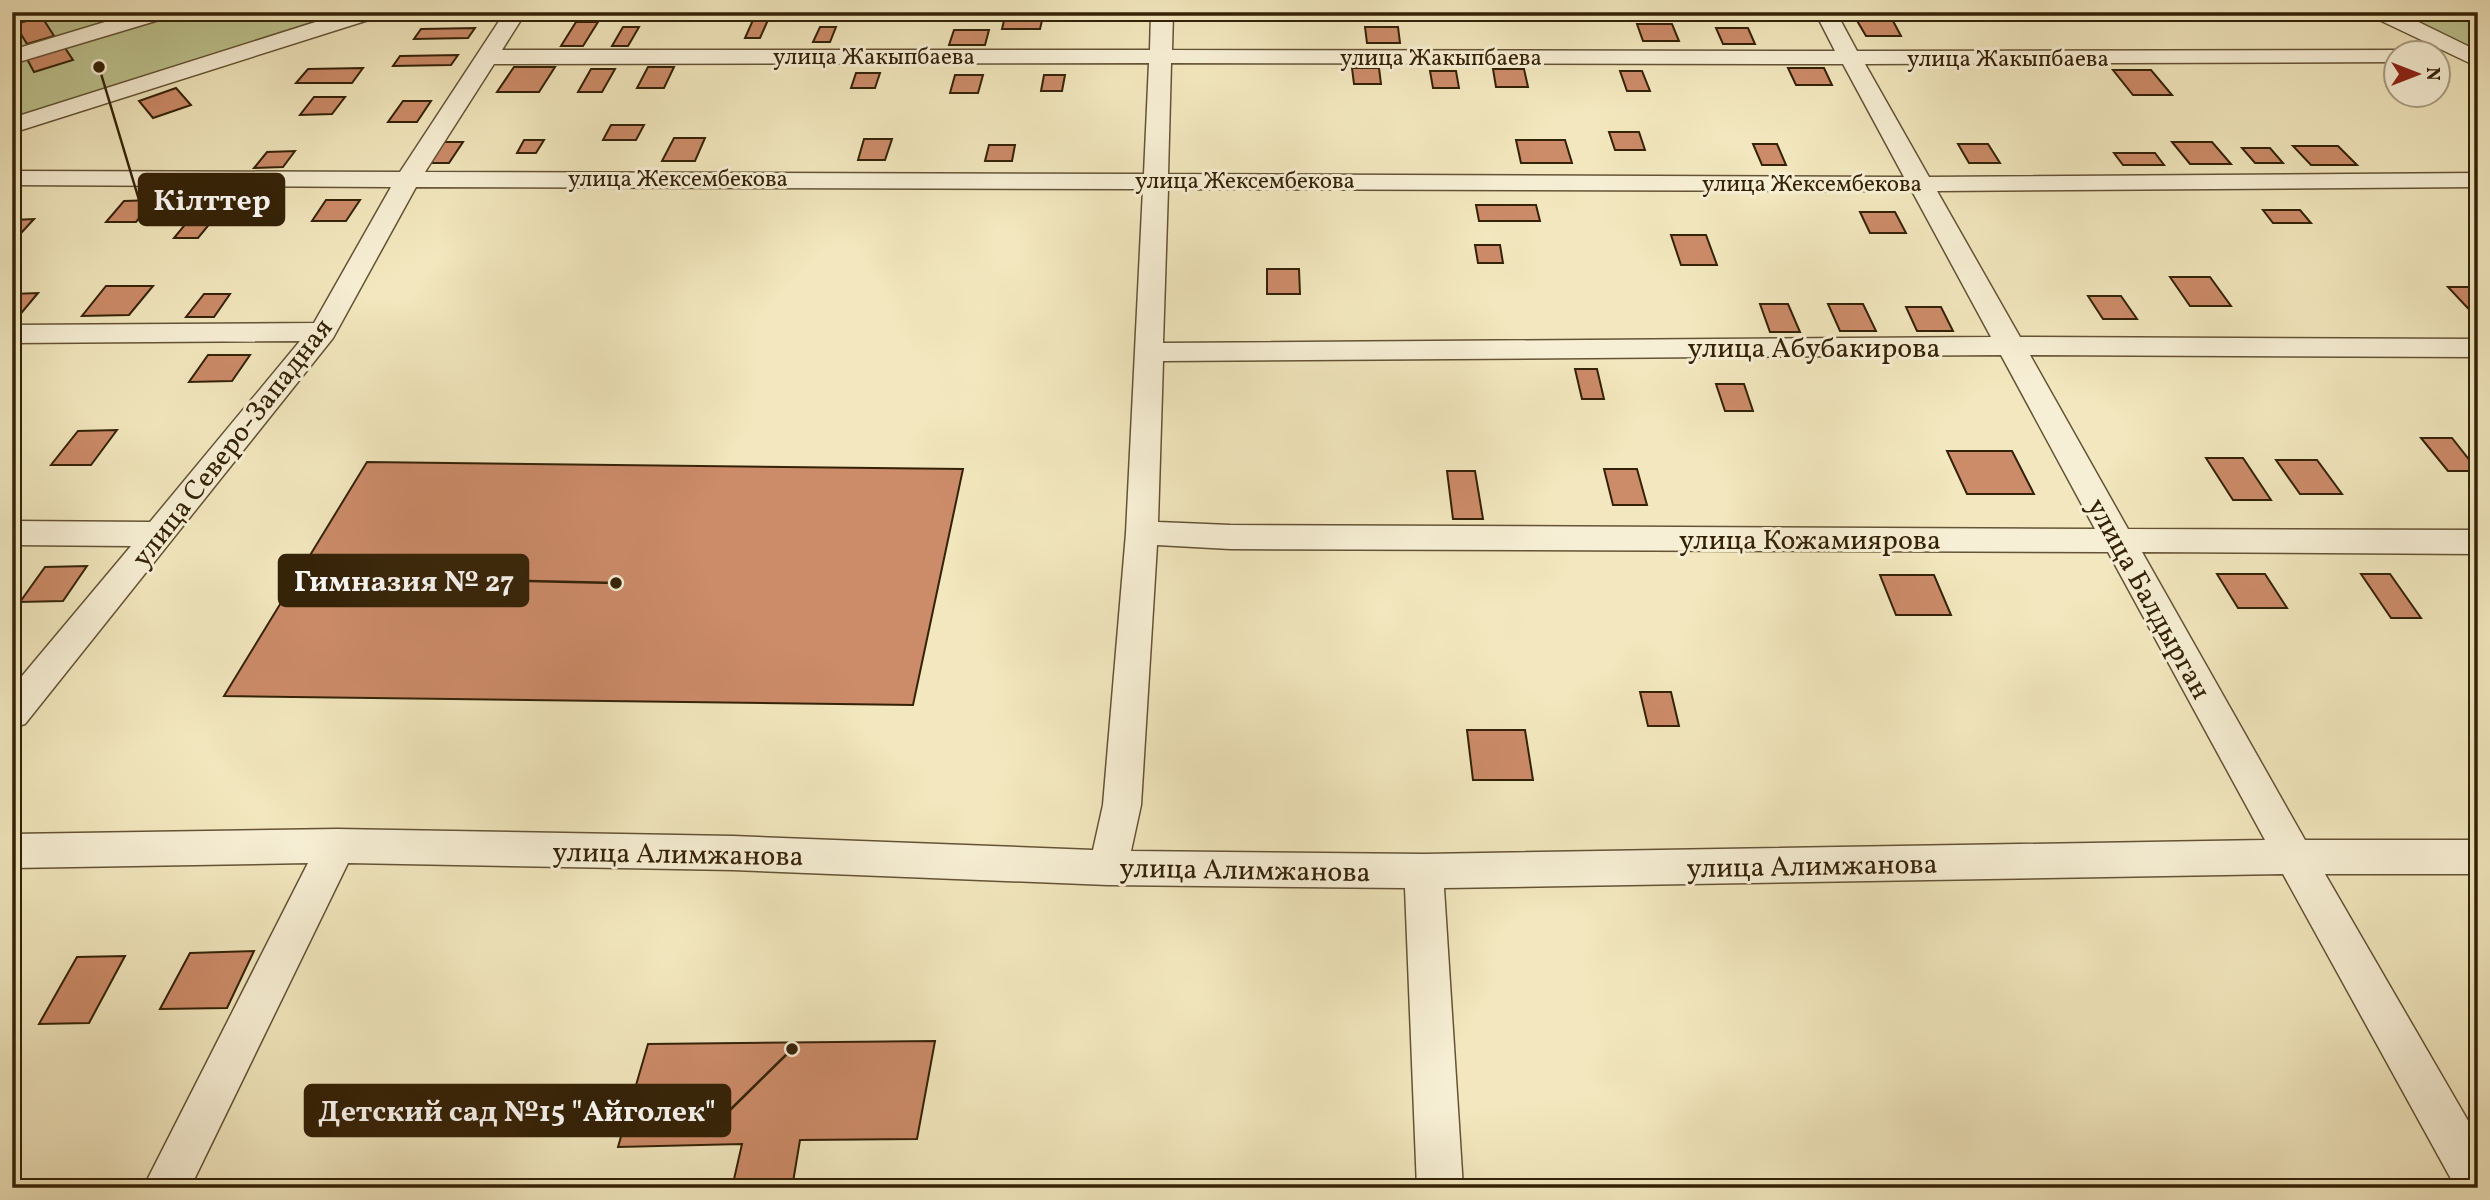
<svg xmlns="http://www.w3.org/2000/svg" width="2490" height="1200" font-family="Vollkorn,serif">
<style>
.green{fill:#bdc490;stroke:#78734c;stroke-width:2}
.building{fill:#cc8b69;stroke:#342207;stroke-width:2}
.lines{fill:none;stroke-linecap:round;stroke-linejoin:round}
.minor-casing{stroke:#645335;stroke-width:3}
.minor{fill:#f7efd5;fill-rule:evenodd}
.labels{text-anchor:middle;stroke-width:6;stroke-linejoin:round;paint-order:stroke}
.far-street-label{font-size:23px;fill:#342207;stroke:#f7efd5}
.street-label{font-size:28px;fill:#342207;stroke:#f7efd5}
.leader{fill:none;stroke:#342207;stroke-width:2.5}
.callout-dot{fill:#342207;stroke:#f7efd5;stroke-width:2.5}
.callout{fill:#342207;stroke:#342207;stroke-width:2.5}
.callout-label{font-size:30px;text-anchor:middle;font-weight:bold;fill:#fff}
</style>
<rect width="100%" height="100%" fill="#f2e7be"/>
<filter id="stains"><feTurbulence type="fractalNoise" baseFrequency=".00286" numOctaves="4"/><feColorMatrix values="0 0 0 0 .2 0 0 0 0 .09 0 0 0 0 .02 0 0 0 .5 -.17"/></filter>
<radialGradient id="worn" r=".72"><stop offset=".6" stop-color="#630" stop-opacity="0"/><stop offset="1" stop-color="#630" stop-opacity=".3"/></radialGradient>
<g class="green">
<path d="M12,12H359L12,121Z"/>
<path d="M2372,12H2478V63Z"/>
</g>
<g class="building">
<path d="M1006,12H1044L1040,29H1002Z"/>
<path d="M42,17L54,36L27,44L15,24Z"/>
<path d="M1856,19H1892L1901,36H1866Z"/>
<path d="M753,20H768L760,38H745Z"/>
<path d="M576,22H598L583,46H561Z"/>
<path d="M1637,24H1672L1679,41H1643Z"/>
<path d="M623,27H639L628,46H612Z"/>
<path d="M820,27H836L830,42H813Z"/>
<path d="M1365,27H1398L1400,43H1367Z"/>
<path d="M475,28L468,38L414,39L421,29Z"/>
<path d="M1716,28H1748L1755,44H1723Z"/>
<path d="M954,30H989L985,45H949Z"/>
<path d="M65,48L73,60L34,72L27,59Z"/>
<path d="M458,55L451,65L393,66L400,56Z"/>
<path d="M514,67H555L539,92H497Z"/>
<path d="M648,67H674L664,88H637Z"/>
<path d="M363,68L352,83H296L308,69Z"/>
<path d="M1352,68H1379L1381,84H1354Z"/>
<path d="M1788,68H1824L1832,85H1796Z"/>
<path d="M591,69H615L602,92H578Z"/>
<path d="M1493,69H1524L1528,87H1496Z"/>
<path d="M2113,70H2151L2172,95H2133Z"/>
<path d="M1430,71H1456L1459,88H1433Z"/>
<path d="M1620,71H1642L1650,91H1627Z"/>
<path d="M856,73H880L875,88H851Z"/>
<path d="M955,75H983L978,93H950Z"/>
<path d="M1044,75H1065L1062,91H1041Z"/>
<path d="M176,88L191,105L153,118L139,101Z"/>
<path d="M314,97H345L332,114L300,115Z"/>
<path d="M403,101H431L417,122H388Z"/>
<path d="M611,125H644L636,140H603Z"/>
<path d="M1609,132H1639L1645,150H1615Z"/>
<path d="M674,138H705L695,161H662Z"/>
<path d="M864,139H892L885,160H858Z"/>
<path d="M524,140H544L536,153H517Z"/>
<path d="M1516,140H1565L1572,163H1521Z"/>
<path d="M442,142H463L449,163H428Z"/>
<path d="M2172,142H2212L2231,164H2190Z"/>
<path d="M1753,144H1777L1786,165H1762Z"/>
<path d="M1958,144H1988L2000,163H1969Z"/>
<path d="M989,145H1015L1012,161H985Z"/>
<path d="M2293,146H2338L2357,165H2311Z"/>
<path d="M2242,148H2270L2283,163H2255Z"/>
<path d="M295,151L283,167L254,168L267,152Z"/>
<path d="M2114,153H2155L2164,165H2123Z"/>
<path d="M154,200L136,222H106L124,201Z"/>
<path d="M326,200H360L346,221H312Z"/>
<path d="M1476,205H1536L1540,221H1479Z"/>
<path d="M2263,210H2300L2311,223H2273Z"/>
<path d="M1860,212H1895L1906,233H1870Z"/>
<path d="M192,216H216L198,238H174Z"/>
<path d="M34,219L12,243V220Z"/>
<path d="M1671,235H1706L1717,265H1681Z"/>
<path d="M1475,245H1500L1503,263H1478Z"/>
<path d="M1267,269H1299L1300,294H1267Z"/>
<path d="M2170,277H2210L2231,306H2190Z"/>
<path d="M106,286H153L129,315L82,316Z"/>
<path d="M2448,287H2475L2478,290V319Z"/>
<path d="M38,293L18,317H12V294Z"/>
<path d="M204,294H230L214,317H186Z"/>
<path d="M2088,296H2121L2137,319H2103Z"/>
<path d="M1760,304H1788L1800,332H1770Z"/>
<path d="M1828,304H1863L1876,331H1840Z"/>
<path d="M1906,307H1941L1953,331H1917Z"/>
<path d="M208,355H250L232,381L189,382Z"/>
<path d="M1575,369H1597L1604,399H1582Z"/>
<path d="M1716,384H1744L1753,411H1725Z"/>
<path d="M117,430L91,465H51L78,431Z"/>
<path d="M2421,438H2452L2478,471H2448Z"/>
<path d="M1947,451H2012L2034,494H1967Z"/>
<path d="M2206,458H2243L2271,500H2233Z"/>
<path d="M2276,460H2317L2342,494H2300Z"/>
<path d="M367,462L963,469L913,705L224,696Z"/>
<path d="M1604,469H1637L1647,505H1613Z"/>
<path d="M1447,471H1475L1483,519H1453Z"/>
<path d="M87,566L63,601L20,602L45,567Z"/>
<path d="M2217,574H2265L2287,608H2238Z"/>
<path d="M2361,574H2390L2421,618H2391Z"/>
<path d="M1880,575H1934L1951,615H1896Z"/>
<path d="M1640,692H1671L1679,726H1648Z"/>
<path d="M1467,730H1525L1533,780H1473Z"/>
<path d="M254,951L227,1008L160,1009L190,953Z"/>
<path d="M125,956L89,1023L39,1024L77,957Z"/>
<path d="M935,1041L917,1139L800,1140L792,1188H732L742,1144L618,1147L648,1044Z"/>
</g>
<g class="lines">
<g class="minor-casing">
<g id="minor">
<path d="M138,12H171L169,17L12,64V50Z"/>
<path d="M347,12H380L378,17L12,133V118Z"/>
<path d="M505,12H526L502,50H1150L1151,12H1173L1172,50L1835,51L1815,12H1836L1857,51L2404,50L2405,52H2396V62L1865,64L1929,177L2478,173V187L1937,191L2020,337L2478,339V357L2030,355L2128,529L2478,530V554L2142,552L2305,840H2478V874H2325L2478,1138V1188H2456L2283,874L1444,888L1463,1188H1417L1405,888L1108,885L733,870L348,863L190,1188H143L308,863L12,868V834L337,829L733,836L1093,850L1103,805L1126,533L1143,189L416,187L333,338L25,724L12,728V688L131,546L12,545V521L150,522L300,341L12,343V325L314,323L391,187L12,185V171L400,172ZM1149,63L1144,174L425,172L494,64ZM1171,63L1843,64L1904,177L1168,174ZM1168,189L1912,191L1991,337L1163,343ZM2001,355L2095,529L1230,525L1158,522L1163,361ZM1157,545L1230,549L2108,552L2265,840L1424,854L1131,851L1141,805Z"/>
<path d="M2371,12H2398L2478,51V67L2373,17Z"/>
</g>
</g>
<use href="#minor" class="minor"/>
</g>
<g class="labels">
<g class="far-street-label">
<text x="874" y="64">улица Жакыпбаева</text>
<text x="1441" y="65">улица Жакыпбаева</text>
<text x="2008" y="66">улица Жакыпбаева</text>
<text x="678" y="186">улица Жексембекова</text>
<text x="1245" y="188">улица Жексембекова</text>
<text x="1812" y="191">улица Жексембекова</text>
</g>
<g class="street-label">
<text x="1814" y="357">улица Абубакирова</text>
<text transform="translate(231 442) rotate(-52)" y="10">улица Северо-Западная</text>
<text x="1810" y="549">улица Кожамиярова</text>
<text transform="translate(2150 598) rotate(61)" y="10">улица Балдырган</text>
<text transform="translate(678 853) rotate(1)" y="10">улица Алимжанова</text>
<text transform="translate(1812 865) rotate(-1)" y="10">улица Алимжанова</text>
<text transform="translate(1245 869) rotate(1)" y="10">улица Алимжанова</text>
</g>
</g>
<path class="leader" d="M99 67L139 200M616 583L528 581M792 1049L730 1110"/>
<g class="callout-dot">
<circle cx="99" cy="67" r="7"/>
<circle cx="616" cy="583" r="7"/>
<circle cx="792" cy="1049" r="7"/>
</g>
<g class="callout">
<rect x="139" y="174" width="145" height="51" rx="7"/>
<rect x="279" y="555" width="249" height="51" rx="7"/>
<rect x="305" y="1085" width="425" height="51" rx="7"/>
</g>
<g class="callout-label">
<text x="212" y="210">Кілттер</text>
<text x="404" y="591">Гимназия № 27</text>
<text x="517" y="1121">Детский сад №15 "Айголек"</text>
</g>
<rect width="2490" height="1200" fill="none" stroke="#f2e7be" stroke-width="42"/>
<rect x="14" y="14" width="2462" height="1172" fill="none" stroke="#342207" stroke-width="3.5"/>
<rect x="21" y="21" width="2448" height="1158" fill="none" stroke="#342207" stroke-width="2"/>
<g transform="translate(2417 74) rotate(90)"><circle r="33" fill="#f7efd5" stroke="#a99d83" stroke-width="2"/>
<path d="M0-5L12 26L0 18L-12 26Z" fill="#8f2418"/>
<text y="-10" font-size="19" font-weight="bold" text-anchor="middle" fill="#342207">N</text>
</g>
<rect width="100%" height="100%" filter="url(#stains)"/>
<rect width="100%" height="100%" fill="url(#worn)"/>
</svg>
